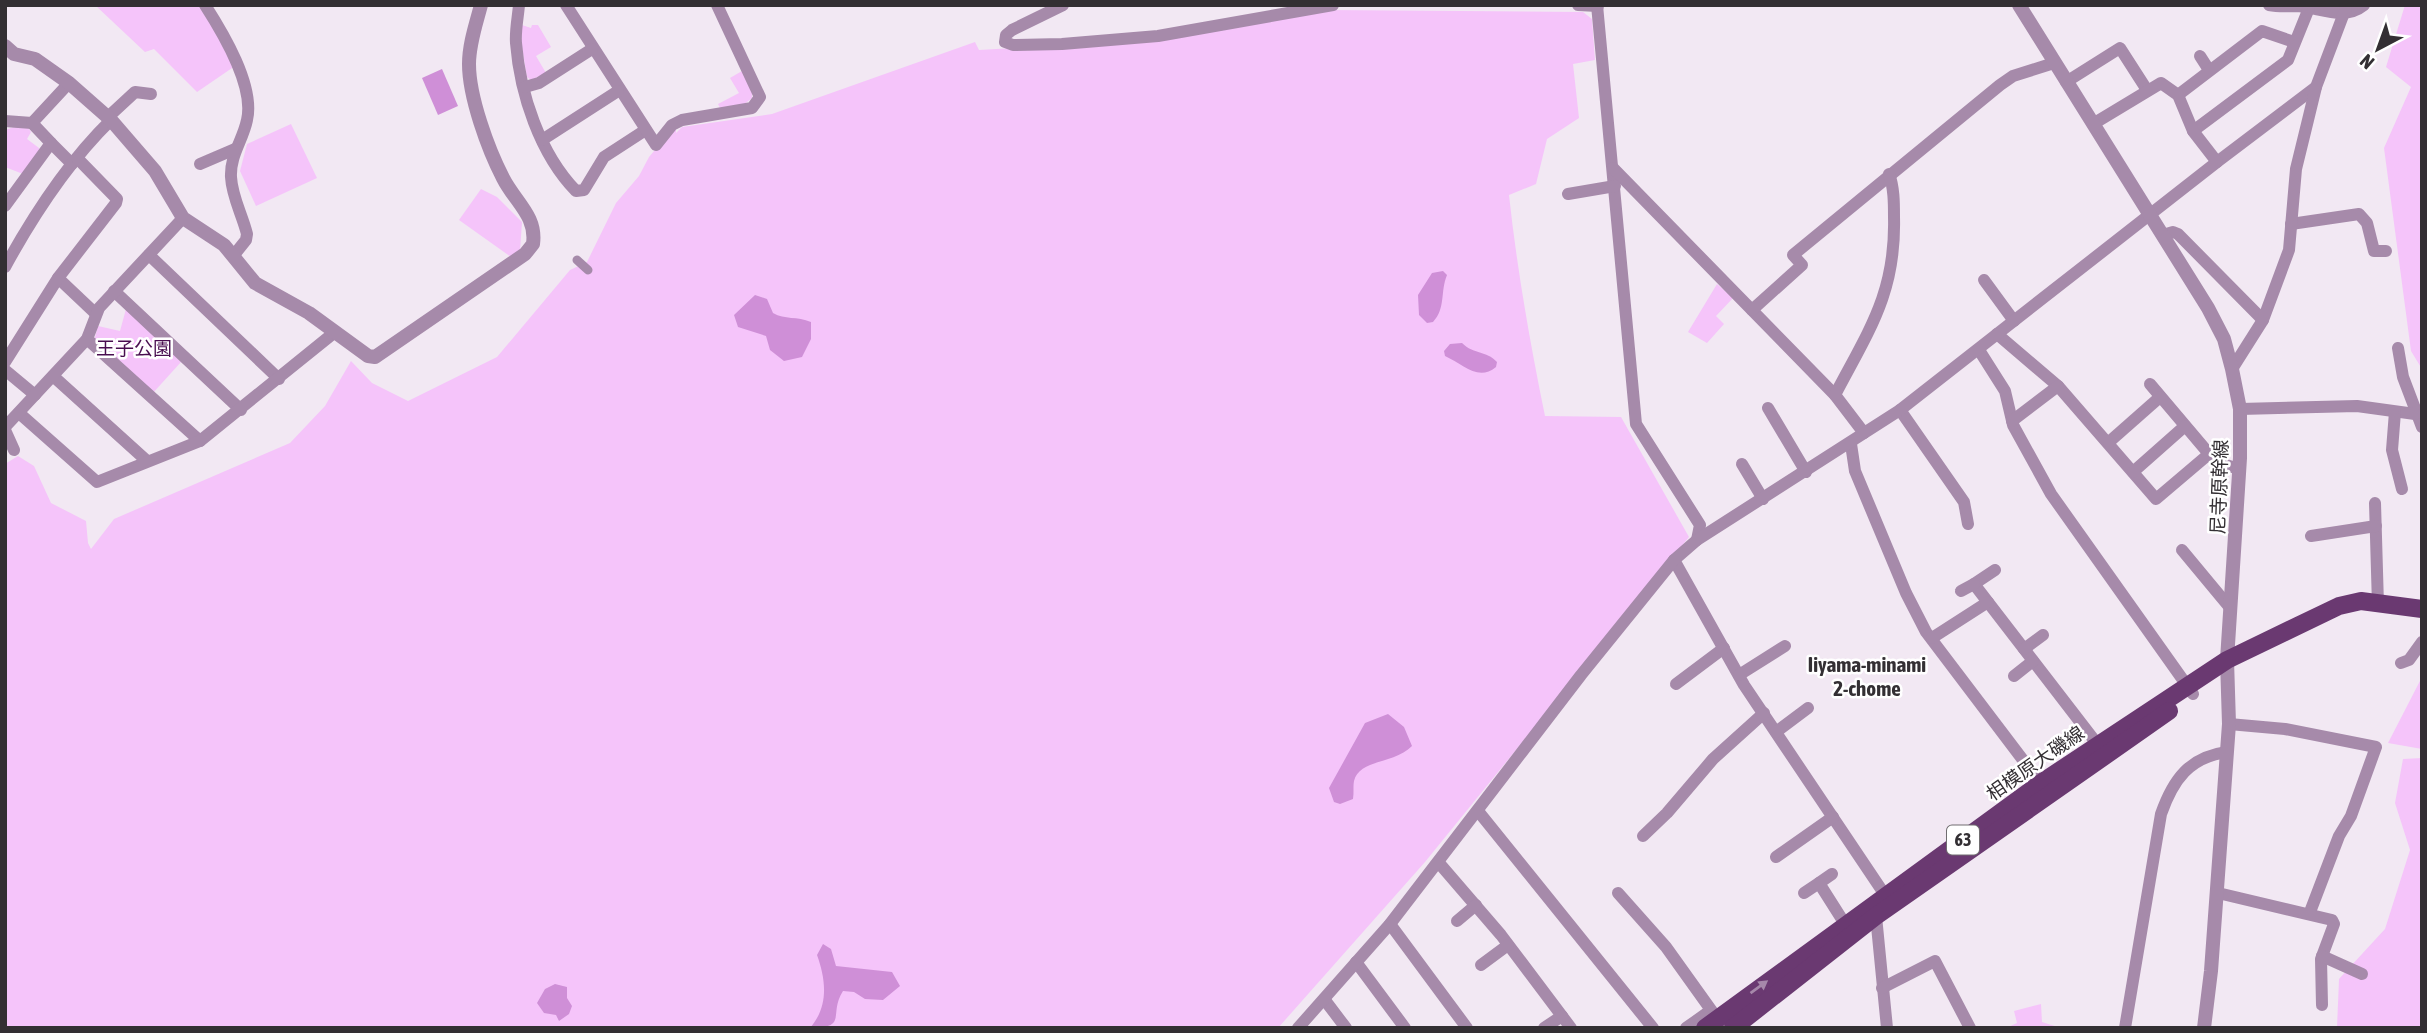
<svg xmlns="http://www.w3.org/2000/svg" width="2427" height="1033" font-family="'Asap Condensed','Noto Sans JP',sans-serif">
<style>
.green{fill:#f5c4fa}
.water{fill:#cf8fd7}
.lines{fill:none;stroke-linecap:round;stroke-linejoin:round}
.pedestrian{stroke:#a68aaa;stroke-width:9}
.minor{stroke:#a68aaa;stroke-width:12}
.tertiary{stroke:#a68aaa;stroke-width:14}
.primary{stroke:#6a3971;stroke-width:18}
.oneway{fill:#a688aa}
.labels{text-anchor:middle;stroke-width:5;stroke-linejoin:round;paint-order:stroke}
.shield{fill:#fff;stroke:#706d70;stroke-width:2}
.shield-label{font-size:18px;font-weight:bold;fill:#332f33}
.park-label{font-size:19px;fill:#490e50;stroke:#fff}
.street-label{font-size:19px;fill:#332f33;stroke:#fff}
.neighbourhood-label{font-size:21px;font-weight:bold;fill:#332f33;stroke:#fff}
</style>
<rect width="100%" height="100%" fill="#f2e8f3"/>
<g class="green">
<path d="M95,5H201L235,66L197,92L154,49L145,52Z"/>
<path d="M2405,5H2422V369L2411,351L2384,148L2411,87L2386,67Z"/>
<path d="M1327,10L1583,12L1592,19L1595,60L1573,64L1579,118L1547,139L1536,184L1509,195C1517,269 1530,343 1545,416L1621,417L1689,537L1425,862L1278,1028H5V464L18,456L34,466L51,503L86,521L88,543L91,549L114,519L290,443L325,406L351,361L372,383L408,401L497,357L570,270L587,262L616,203L639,176L649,157L676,125V133L682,127L772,114L975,42L979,50L1156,40Z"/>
<path d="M522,25L531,28L532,25H538L551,47L536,56L546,73L531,80L527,77L521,42Z"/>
<path d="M742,71L752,92V98L742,106L720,108L718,104L739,93L730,78Z"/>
<path d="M291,124L317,178L256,206L240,171L247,144Z"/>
<path d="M17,126L28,128L31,132L27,139L39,148L42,155L23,174L5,167V130Z"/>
<path d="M481,189L497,197L522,222L520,251L511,257L459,220Z"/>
<path d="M1717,284L1733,298L1716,316L1724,324L1707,343L1688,332Z"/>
<path d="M126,309L181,362L152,394L94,341L98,326L120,331Z"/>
<path d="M2422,677V749L2388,743Z"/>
<path d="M2422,758V1028H2337L2339,979L2385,929L2410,850L2395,803L2403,759Z"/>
<path d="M2041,1004L2042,1022L2061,1028H2006L2017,1023L2014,1011Z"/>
</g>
<g class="water">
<path d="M442,69L458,106L438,115L422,78Z"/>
<path d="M1443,271L1447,275C1440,292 1446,308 1433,322L1427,323L1419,315L1418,295L1432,273Z"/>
<path d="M755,295L767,299L773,313C785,320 797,316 811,322V339L802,357L784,361L770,350L766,336L738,327L734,315Z"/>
<path d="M1462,343C1474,355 1486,350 1497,362L1496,367C1478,382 1463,364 1445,356L1444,351L1450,344Z"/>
<path d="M1388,714L1404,727L1412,746C1395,764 1359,759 1354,781C1353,786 1354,793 1353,799L1340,804L1334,802L1329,788L1365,723Z"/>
<path d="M823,944L831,949L836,966L892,972L900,986L883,1000L865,999L854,992L843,991C828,1014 849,1028 810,1028C829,1006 826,980 817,955Z"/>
<path d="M555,984L567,987V998L572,1006L569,1014L559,1021L556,1015L544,1013L537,1003L545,989Z"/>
</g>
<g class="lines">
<path class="pedestrian" d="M577,260L588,270"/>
<g class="minor">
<path d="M205,5C223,33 255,86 247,120C243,140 230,155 231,177C232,197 242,214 247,234L246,240L234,255"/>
<path d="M519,5C518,17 515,31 516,43C520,94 540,154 576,191L584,190L604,157L644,131"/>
<path d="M566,5L656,145L672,125L682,120L752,108L760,97L717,5"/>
<path d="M1063,5L1012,30L1006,35L1005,42L1013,45L1062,44L1158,36L1333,5"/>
<path d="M1578,5L1598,6"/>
<path d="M1597,5L1636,424L1700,525L1697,540"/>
<path d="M2269,5C2279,7 2288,6 2298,6C2321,8 2344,21 2364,5"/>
<path d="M2200,56L2209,70"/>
<path d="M2066,82L2120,48L2147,90"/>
<path d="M525,87L539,83L592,49"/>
<path d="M2178,95L2262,31L2294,42"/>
<path d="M108,117L135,92L151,94"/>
<path d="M5,121L32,123"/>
<path d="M2193,131L2288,60L2309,8"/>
<path d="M542,140L618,91"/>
<path d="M51,143L32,123L69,83"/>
<path d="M2217,162L2316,87"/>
<path d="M200,164L235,149"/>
<path d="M1613,168L1835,395L1864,433"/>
<path d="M1568,194L1615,186"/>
<path d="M5,206L51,143L72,164"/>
<path d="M2291,224L2359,214L2367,223L2374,251H2386"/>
<path d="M2163,235L2173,232L2178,234L2263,320"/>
<path d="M149,255L279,379"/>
<path d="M5,267C34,214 68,162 111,120"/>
<path d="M58,278L95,313"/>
<path d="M1984,280L2014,321"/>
<path d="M114,291L241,410"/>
<path d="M1752,310L1802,265L1793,255L2000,85L2013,76L2054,63"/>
<path d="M1997,334L2058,386"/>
<path d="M87,339L200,441"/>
<path d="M2398,348L2403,377L2422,427"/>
<path d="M1979,350L2005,391L2013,425L2051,494L2193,694"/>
<path d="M5,362L58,278L116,203L117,199L77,158"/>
<path d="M2232,369L2263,320L2289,250L2296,169L2308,120L2316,87L2347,5"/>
<path d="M5,370L35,395"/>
<path d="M53,376L147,461"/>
<path d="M2150,384L2216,462L2239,469"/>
<path d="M1835,395C1869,330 1896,293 1894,217C1894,203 1894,187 1889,174"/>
<path d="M1768,408L1806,472"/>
<path d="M2240,409L2357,406L2415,414"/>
<path d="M1900,410L1964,502L1968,524"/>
<path d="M2395,412L2392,450L2402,489"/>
<path d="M19,413L97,482L200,441L335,332"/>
<path d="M2012,421L2058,386L2156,499L2209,454"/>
<path d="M5,427L87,339L99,308L183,218"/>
<path d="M5,430L14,450"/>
<path d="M2109,442L2160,397"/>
<path d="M1851,444L1855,471L1906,593L1926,632L2045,789"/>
<path d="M1742,464L1763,499"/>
<path d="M2133,472L2185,426"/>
<path d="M2375,503L2378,605"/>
<path d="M2311,536L2376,526"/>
<path d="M2182,550L2231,609"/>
<path d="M1674,560L1744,685L1885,895L1876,916L1887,1028"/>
<path d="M1995,570L1974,584L2101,749"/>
<path d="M1961,591L1974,584"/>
<path d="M1932,638L1988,602"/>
<path d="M2024,649L2043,635"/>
<path d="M2401,663L2409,660L2422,642"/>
<path d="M1739,675L1785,646"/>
<path d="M2014,676L2033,661"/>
<path d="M1676,684L1724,648"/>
<path d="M2229,724L2285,729L2376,747L2351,816L2339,836L2310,912"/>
<path d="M1776,732L1808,708"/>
<path d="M1478,811L1653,1028"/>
<path d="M1643,836L1667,813L1713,759L1764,713"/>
<path d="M1776,857L1833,817"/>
<path d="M1439,863L1501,935L1571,1028"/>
<path d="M1819,883L1832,874"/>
<path d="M1618,893L1666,947L1724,1028"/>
<path d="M1804,893L1819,883L1845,924"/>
<path d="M2218,893L2332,920L2334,924L2321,959L2322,1005"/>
<path d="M1457,921L1476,905"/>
<path d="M1390,924L1467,1028"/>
<path d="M2322,956L2362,974"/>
<path d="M1356,962L1405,1028"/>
<path d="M1481,965L1508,945"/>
<path d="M1882,988L1935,961L1970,1028"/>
<path d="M1324,999L1346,1028"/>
<path d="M1298,1028L1390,924L1581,675L1674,560L1697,540L1900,410L2217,162L2193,131L2178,95L2161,83L2093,124"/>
<path d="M1544,1028L1562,1016"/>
<path d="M1686,1028L1710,1011"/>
<path d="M2125,1028L2161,814C2173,780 2189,757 2227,752"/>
</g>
<g class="tertiary">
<path d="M2019,5L2208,308L2224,339L2232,369L2240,409V458L2227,660L2229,724L2211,971L2204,1028"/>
<path d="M5,46L14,54L35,59L69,83L111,120L155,171L183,218L224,245L255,283L309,313L368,356L375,357L525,254L533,244C537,216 515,202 503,178C488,149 469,97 469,64C469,44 476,24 481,5"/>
</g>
<g class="primary">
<path d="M1705,1028L2041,783L2227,660L2339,606L2361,601L2422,609"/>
<path d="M1733,1028L1876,916L2169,711"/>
</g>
</g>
<defs><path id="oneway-solid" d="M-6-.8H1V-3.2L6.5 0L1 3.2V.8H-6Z" transform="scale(1.75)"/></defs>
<use class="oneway" href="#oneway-solid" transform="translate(1759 987) rotate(-36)"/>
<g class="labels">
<rect class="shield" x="1947" y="825.5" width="32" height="29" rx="5"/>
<g class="shield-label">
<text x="1963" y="846">63</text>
</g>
<g class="park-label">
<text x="134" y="355">王子公園</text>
</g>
<g class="street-label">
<text transform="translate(2219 487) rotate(-88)" y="7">尼寺原幹線</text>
<text transform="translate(2035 763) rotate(-35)" y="7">相模原大磯線</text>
</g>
<g class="neighbourhood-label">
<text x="1867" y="672">Iiyama-minami<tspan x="1867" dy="24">2-chome</tspan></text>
</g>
</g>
<rect width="2427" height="1033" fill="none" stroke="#332f33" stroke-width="14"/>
<g transform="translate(2378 49) rotate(221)" stroke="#ffffff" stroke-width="5" paint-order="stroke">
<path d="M0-5L12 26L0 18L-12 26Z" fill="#332f33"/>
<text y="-10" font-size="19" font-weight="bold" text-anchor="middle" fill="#332f33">N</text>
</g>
</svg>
